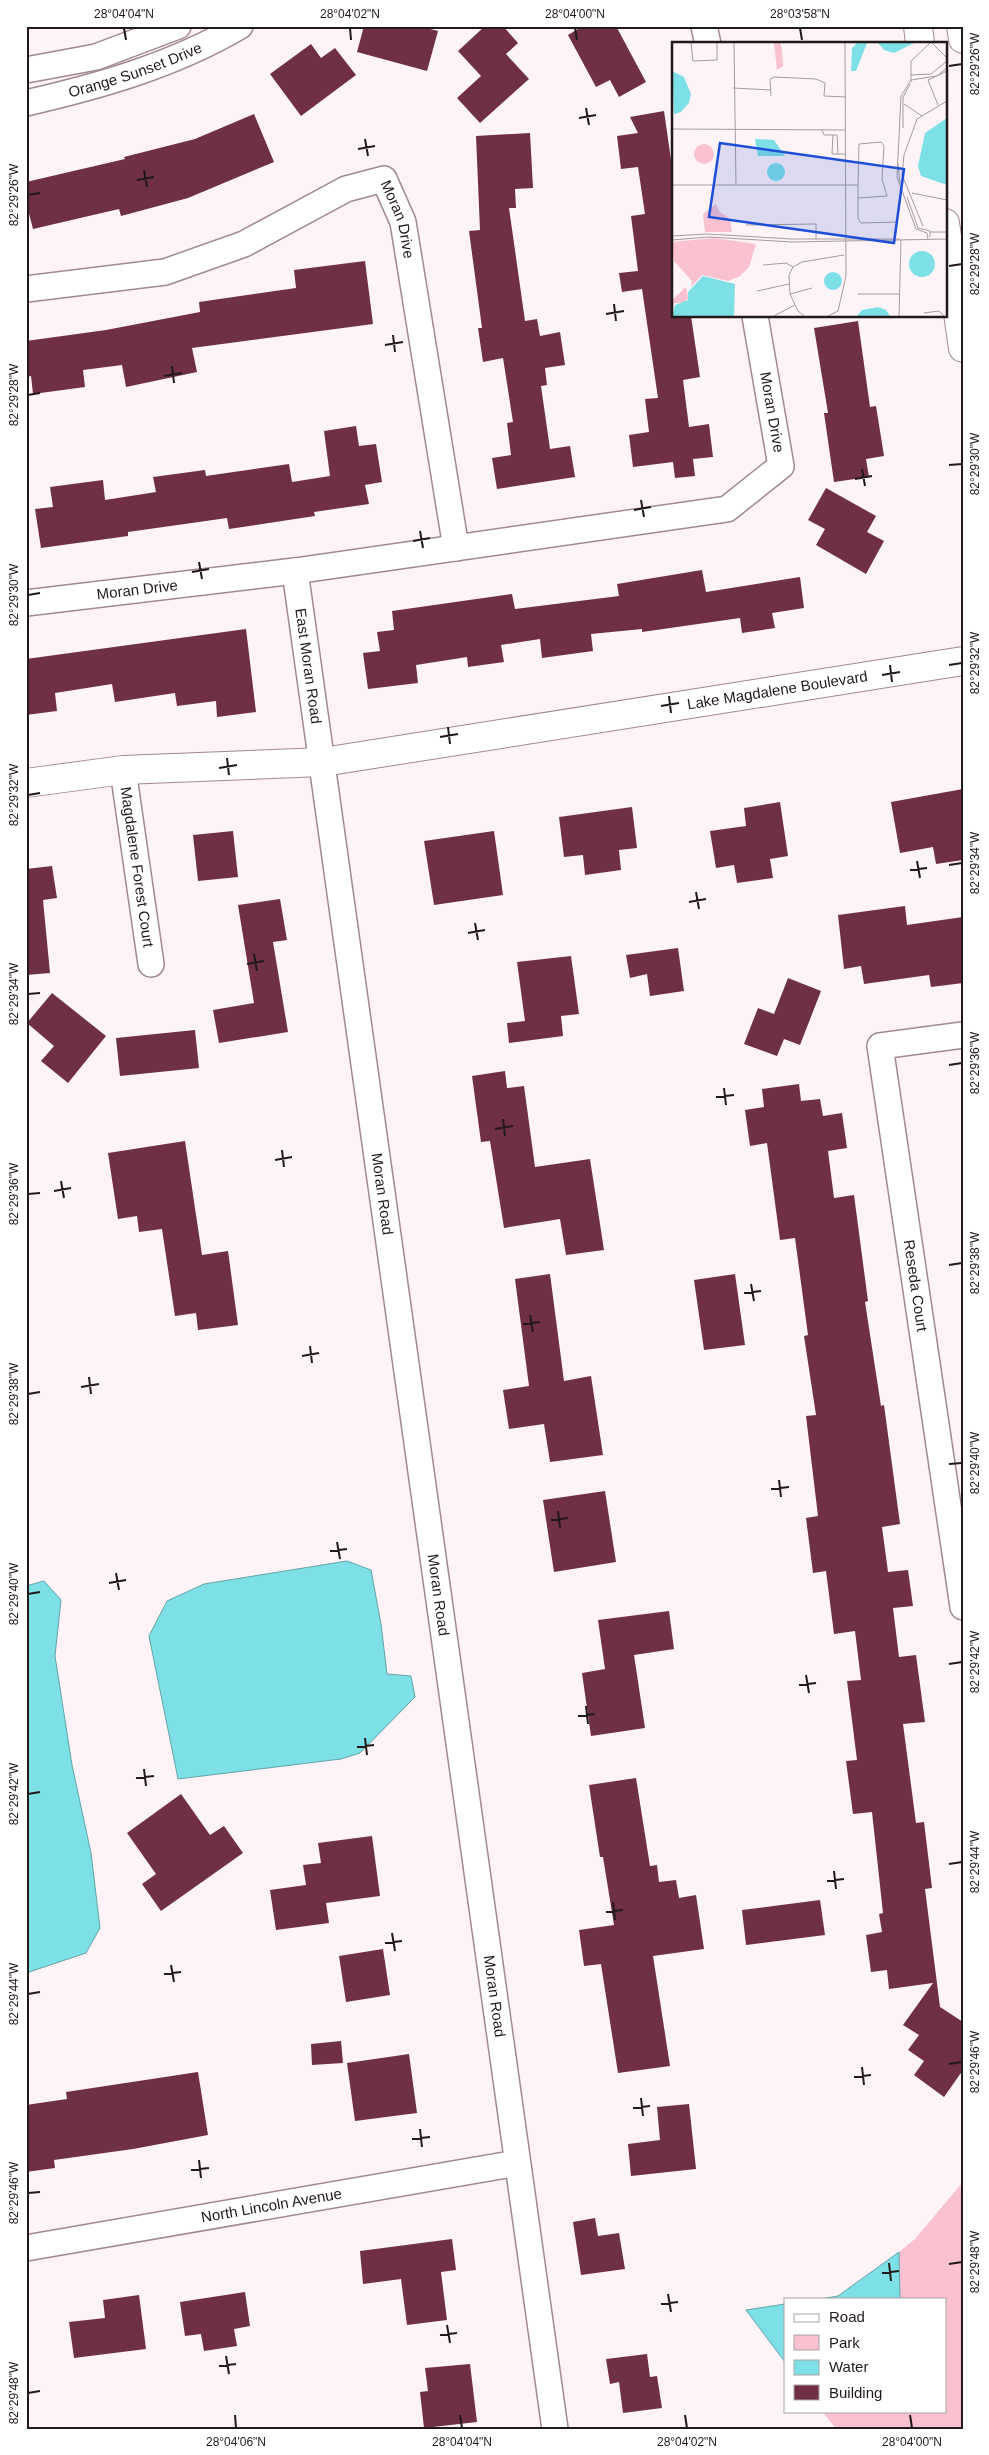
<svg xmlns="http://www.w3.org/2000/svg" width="989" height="2455" font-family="Helvetica,sans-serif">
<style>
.green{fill:#fac1d0}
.water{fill:#7de0e6;stroke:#62a4a9}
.building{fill:#6f3045}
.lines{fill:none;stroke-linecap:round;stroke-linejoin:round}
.street-casing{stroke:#a1898f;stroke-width:28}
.secondary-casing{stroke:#a1898f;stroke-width:30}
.street{stroke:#fff;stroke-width:25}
.secondary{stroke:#fff;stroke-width:28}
.ticks{fill:none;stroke:#22191b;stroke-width:2}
.labels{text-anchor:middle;stroke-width:5;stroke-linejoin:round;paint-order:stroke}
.street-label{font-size:15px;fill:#22191b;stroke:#fff}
.inset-road{fill:none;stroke:#a69c9e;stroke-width:1}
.view{fill:#1d4ed8;fill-opacity:0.15;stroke:#1d4ed8;stroke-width:2.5}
.inset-edge{fill:none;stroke:#22191b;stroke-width:2.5}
.neatline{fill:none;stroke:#22191b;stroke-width:2}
.ticks-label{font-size:12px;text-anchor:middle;fill:#22191b}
</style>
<rect width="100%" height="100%" fill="#fef3f6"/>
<path class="green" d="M963,2182V2429H836L822,2411H945V2299H900L899,2252L915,2239Z"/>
<g class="water">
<path d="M347,1561L371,1570L381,1624L387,1674L411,1676L415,1697L360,1753L341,1759L178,1779L149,1636L167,1601L204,1584Z"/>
<path d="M44,1581L61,1600L55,1656L72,1765L91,1853L100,1928L86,1953L26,1973V1586Z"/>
<path d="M899,2252L900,2299H820L838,2296Z"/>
<path d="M785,2304V2362L746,2310Z"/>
</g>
<g class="building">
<path d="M364,26H419L438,31L427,71L357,52Z"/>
<path d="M485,26H503L518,43L506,54L529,79L480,123L457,98L481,76L458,51Z"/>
<path d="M583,26H616L646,82L619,97L610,80L596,87L568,35Z"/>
<path d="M311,44L321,58L335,48L356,75L301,116L270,74Z"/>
<path d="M664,111L673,174V316H691L700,377L683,380L689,427L709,424L713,457L693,459L695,476L675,478L673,462L633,467L629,435L649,432L645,399L658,398L642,289L622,292L619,273L638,271L631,216L645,214L638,167L621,169L617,136L638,133L630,117Z"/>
<path d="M254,114L274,162L188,198L121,216L119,209L33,229L26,202V182L125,159L124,157L195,139Z"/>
<path d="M530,133L533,188L515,189L516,208H509L525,321L537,319L540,336L560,332L565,365L545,368L547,385L541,386L550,449L570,446L575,477L497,489L492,458L511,455L507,423L513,422L503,358L483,362L478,328H482L469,231L480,230L476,136Z"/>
<path d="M365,261L373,324L192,348L197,372L126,387L122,365L83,370L85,387L33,394L31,376L26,377V341L106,330L200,312L199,302L296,288L294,270Z"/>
<path d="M858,321L870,407L876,406L884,456L866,459L869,477L834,482L824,413H828L814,328Z"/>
<path d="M356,426L359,446L376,444L382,482L365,485L369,504L314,512L315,516L229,529L227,518L128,532V536L41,548L35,509L53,507L50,487L103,480L105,500L156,492L153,477L205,470L206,476L289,464L292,482L330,476L324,431Z"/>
<path d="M826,488L876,516L867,532L884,541L866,574L816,545L825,529L808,520Z"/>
<path d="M702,570L706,592L800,577L804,608L772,613L775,628L742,633L740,618L642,632V629L591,634L593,651L542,658L540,639L501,645L504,662L468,667L467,657L416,665L418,683L368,689L363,653L380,651L377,632L394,630L392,611L512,594L515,609L619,596L617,584Z"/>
<path d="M246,629L256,712L217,717L216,701L177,706L175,693L115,702L112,684L55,693L57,711L26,715V659Z"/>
<path d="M963,789V860L936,864L933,847L900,853L891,802Z"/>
<path d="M780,802L788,856L770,859L773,878L737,883L734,865L716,868L710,831L746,826L744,808Z"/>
<path d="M632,807L637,848L619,850L621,870L585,875L583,855L564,857L559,817Z"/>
<path d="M233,831L238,877L198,881L193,835Z"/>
<path d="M494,831L503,895L434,905L424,841Z"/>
<path d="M52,866L57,898L43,900L50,973L26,975V869Z"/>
<path d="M280,899L287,940L273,942L288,1032L219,1043L213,1010L254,1003L238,905Z"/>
<path d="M905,906L907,925L963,917V983L931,987L929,975L864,984L861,966L844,969L838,915Z"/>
<path d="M678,948L684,991L650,996L647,974L630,978L626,955Z"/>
<path d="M571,956L579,1014L561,1016L563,1036L509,1043L507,1023L525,1021L517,962Z"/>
<path d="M788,978L821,991L800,1045L784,1039L777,1056L744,1044L758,1008L774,1014Z"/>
<path d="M52,993L106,1036L68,1083L41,1061L54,1046L27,1023Z"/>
<path d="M195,1030L199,1068L120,1076L116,1038Z"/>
<path d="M505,1071L507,1088L524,1086L535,1167L590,1159L604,1250L566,1255L560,1219L504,1228L490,1141L481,1142L472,1076Z"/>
<path d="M799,1084L801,1101L820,1099L823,1116L842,1113L847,1148L828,1151L834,1198L854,1195L868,1301L865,1302L881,1406L884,1405L900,1524L882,1527L888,1572L908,1570L913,1606L893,1608L899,1657L916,1655L925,1722L903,1724L916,1823L924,1822L932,1888L925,1889L940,2007L963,2022V2070L944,2097L914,2075L924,2061L908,2050L919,2035L903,2025L933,1983L889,1989L887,1970L871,1972L866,1935L882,1932L879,1914L883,1913L872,1812L853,1814L846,1761L857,1760L847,1681L861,1680L855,1631L834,1634L826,1571L813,1573L806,1518L818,1516L806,1416L816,1415L804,1336L808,1335L795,1238L780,1240L767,1143L750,1146L745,1110L764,1107L762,1089Z"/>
<path d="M185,1141L202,1255L228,1251L238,1325L198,1330L196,1313L175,1316L162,1229L139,1232L137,1216L118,1219L108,1153Z"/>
<path d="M550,1274L564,1381L591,1376L603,1455L550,1462L544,1424L509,1429L503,1390L529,1386L515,1279Z"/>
<path d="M735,1274L745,1345L704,1350L694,1280Z"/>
<path d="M605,1491L616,1562L554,1572L543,1500Z"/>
<path d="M669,1611L674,1649L634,1655L645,1728L591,1736L582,1673L605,1669L598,1620Z"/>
<path d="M636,1778L650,1866L657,1865L659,1882L676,1880L679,1898L696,1895L704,1949L653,1956L670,2066L618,2073L601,1964L584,1966L579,1930L614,1925L603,1857H600L589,1785Z"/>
<path d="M181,1794L210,1835L224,1826L243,1853L161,1911L142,1884L156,1874L127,1833Z"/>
<path d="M372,1836L380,1896L326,1903L329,1923L276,1930L270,1890L306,1885L303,1865L321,1863L318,1843Z"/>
<path d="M820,1900L825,1935L746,1945L742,1910Z"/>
<path d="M383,1949L390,1995L346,2002L339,1956Z"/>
<path d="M341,2041L343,2063L312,2065L311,2044Z"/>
<path d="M409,2054L417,2113L355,2121L347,2063Z"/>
<path d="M198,2072L208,2135L133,2149L54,2160L55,2168L26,2172V2105L67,2099L66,2092Z"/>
<path d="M689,2104L696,2169L631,2176L628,2144L660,2140L657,2107Z"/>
<path d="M595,2218L598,2236L619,2233L625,2269L581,2275L573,2222Z"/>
<path d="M452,2239L456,2270L441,2272L447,2320L407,2325L401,2279L363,2284L360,2251Z"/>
<path d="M245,2292L250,2326L234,2329L237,2346L204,2351L201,2334L185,2336L180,2302Z"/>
<path d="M139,2295L146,2349L74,2358L69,2322L105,2318L103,2300Z"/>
<path d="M647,2354L650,2377L657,2376L662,2408L623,2413L619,2382L610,2384L606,2359Z"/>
<path d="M470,2364L477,2422L424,2428L420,2392L428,2391L425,2368Z"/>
</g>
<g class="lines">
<g class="street-casing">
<g id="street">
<path d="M704,26L708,44"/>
<path d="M26,70L96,57L178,26"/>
<path id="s1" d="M26,103C100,86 174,65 240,26"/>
<path id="s2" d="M26,289L165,272L244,244L346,189L384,179L403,222L456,548"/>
<path id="s3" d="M295,571L555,2429"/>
<path id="s4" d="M26,603L295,571L727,509L781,466L755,316"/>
<path id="s5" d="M123,770L151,964"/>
<path id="s6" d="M963,1035L880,1046L963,1607"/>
<path id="s7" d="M26,2248L517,2163"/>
</g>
</g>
<g class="secondary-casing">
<g id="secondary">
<path d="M918,26L920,44"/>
<path d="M961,26L963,39"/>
<path d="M945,223L963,348"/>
<path id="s8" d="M26,783L123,770L323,762L963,661"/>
</g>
</g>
<use href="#street" class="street"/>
<use href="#secondary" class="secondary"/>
</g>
<path class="ticks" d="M124,28L126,40M350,28L351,40M575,28L577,40M800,28L802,40M949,66L962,64M586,108L589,125M579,118L596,115M365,139L368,156M358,149L375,146M144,170L147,187M137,180L154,177M28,195L40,193M949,266L962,264M614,304L616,321M606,314L624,311M393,335L395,352M385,345L403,342M172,366L174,383M164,376L182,373M28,395L40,393M949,465L962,464M862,469L865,486M855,479L872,476M641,500L644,517M634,510L651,507M420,531L423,548M413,541L430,538M199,562L202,579M192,572L209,569M28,595L40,593M890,665L892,682M949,665L962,663M882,675L900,672M669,696L671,713M661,706L679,703M448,727L450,744M440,737L458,734M227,758L229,775M219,768L237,765M28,795L40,793M917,861L920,878M949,865L962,863M910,870L927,868M696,892L699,909M689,902L706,899M475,923L478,940M468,933L485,930M254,954L257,971M247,964L264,961M28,994L40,993M949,1065L962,1063M724,1088L726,1105M716,1097L734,1095M503,1119L505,1136M495,1129L513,1126M282,1150L284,1167M275,1160L292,1157M61,1181L64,1198M54,1191L71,1188M28,1194L40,1193M949,1265L962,1263M751,1284L754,1301M744,1293L761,1291M530,1315L533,1332M523,1324L540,1322M310,1346L312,1363M302,1356L319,1353M89,1377L91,1394M81,1387L99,1384M28,1394L40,1392M949,1464L962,1463M779,1480L781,1497M771,1489L789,1487M558,1511L560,1528M551,1520L568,1518M337,1542L340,1559M330,1551L347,1549M116,1573L119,1590M109,1583L126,1580M28,1594L40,1592M949,1664L962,1662M806,1675L809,1693M799,1685L816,1683M586,1706L588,1724M578,1716L595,1714M365,1738L367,1755M357,1747L374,1745M144,1769L146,1786M136,1778L154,1776M28,1794L40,1792M949,1864L962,1862M834,1871L836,1889M827,1881L844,1879M613,1902L615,1920M606,1912L623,1910M392,1933L395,1951M385,1943L402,1941M171,1965L174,1982M164,1974L181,1972M28,1994L40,1992M949,2064L962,2062M862,2067L864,2085M854,2077L871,2075M641,2098L643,2116M633,2108L650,2106M420,2129L422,2147M412,2139L430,2137M199,2160L201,2178M191,2170L209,2168M28,2193L40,2192M889,2263L891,2281M949,2264L962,2262M882,2273L899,2271M668,2294L671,2312M661,2304L678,2302M447,2325L450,2343M440,2335L457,2333M226,2356L229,2374M219,2366L236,2364M28,2393L40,2391M235,2415L236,2428M460,2415L462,2428M685,2415L687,2428M910,2415L912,2428"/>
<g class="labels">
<g class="street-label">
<text dy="5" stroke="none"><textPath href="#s1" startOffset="114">Orange Sunset Drive</textPath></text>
<text dy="5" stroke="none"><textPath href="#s2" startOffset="422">Moran Drive</textPath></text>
<text transform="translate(772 412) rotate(80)" y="5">Moran Drive</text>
<text dy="5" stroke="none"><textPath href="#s4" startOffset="112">Moran Drive</textPath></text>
<text dy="5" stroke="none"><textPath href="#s3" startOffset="96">East Moran Road</textPath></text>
<text dy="5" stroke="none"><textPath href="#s8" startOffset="758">Lake Magdalene Boulevard</textPath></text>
<text dy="5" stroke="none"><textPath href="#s5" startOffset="98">Magdalene Forest Court</textPath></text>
<text dy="5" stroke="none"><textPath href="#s3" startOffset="629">Moran Road</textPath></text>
<text dy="5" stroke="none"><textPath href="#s6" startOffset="326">Reseda Court</textPath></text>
<text dy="5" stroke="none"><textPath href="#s3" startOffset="1034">Moran Road</textPath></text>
<text dy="5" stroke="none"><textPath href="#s3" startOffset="1439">Moran Road</textPath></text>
<text dy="5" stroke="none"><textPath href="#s7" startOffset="249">North Lincoln Avenue</textPath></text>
</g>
</g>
<g transform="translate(672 42)">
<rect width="275" height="275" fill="#fef3f6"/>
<path d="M102,1H108L110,7L111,24L105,28ZM22 112a10 10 0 1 1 20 0a10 10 0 1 1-20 0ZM44,162L48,170L58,177L60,190H33L31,172ZM42,196L84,202L77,225L68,234L56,239L30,233L19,245L20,239L2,219L0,200ZM14,245L16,256L12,261H2L0,271L1,257Z" fill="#fac1d0"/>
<path d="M195,1L184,29H179L180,6L185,1ZM206,1H242L222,11L212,8ZM0,29L12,35L19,52L17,61L9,70L2,72ZM275,76V143L249,134L246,124L253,91ZM83,97L102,98L113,114H86ZM95 130a9 9 0 1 1 18 0a9 9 0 1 1-18 0ZM237 222a13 13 0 1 1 26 0a13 13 0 1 1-26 0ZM152 239a9 9 0 1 1 18 0a9 9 0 1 1-18 0ZM31,234L63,242L62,274H0L3,263L16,258V250ZM206,265L214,268L218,274H185L190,268Z" fill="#7de0e6"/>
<path class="inset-road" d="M19,1L21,19L45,18V1M62,1L64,143M260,1L275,16M239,33L259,32L275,19M256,38L275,29M256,38L266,63M239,40V19L258,1M61,46L98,48M99,54L98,37L102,35L144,37L153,41L152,54L174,55M232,62L250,74M231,86V55L238,42M0,87L173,88M150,88L152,93H165L166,112M161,93L160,112H173M226,122L228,141M0,143H186M240,151L275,158M235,155L246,186L258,189V195M186,156L215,154L210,137L212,104L209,100L187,102L186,143V176L189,181L226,180M74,183L144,182V197M251,184L230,133L232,113L245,77L275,59M258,190H275M0,194L35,192L120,197H228M256,197L255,191L244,187L225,135L229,54L239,38L265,34L275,26M0,198L37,195L120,200L275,197M91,223L114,221L121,225M85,249L117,242M118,252L140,246M186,252H228M252,271L267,269L272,274M102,274L123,263M132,274L126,269L118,252L117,233L121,225L130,220L172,213M156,274L166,269L174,234L173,1M227,274L229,198"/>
<path class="view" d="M48,101L232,127L222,201L37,175Z"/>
<rect width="275" height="275" class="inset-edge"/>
</g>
<rect width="989" height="2455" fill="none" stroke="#ffffff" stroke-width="55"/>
<rect x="784" y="2298" width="162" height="115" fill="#ffffff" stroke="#a7a3a4"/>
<rect x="794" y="2314" width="25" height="8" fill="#ffffff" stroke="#a7a3a4"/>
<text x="829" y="2322" font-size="15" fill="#22191b">Road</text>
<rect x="794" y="2335" width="25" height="15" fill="#fac1d0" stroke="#a7a3a4"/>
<text x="829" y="2348" font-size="15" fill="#22191b">Park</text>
<rect x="794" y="2360" width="25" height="15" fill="#7de0e6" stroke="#a7a3a4"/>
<text x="829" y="2372" font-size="15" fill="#22191b">Water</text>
<rect x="794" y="2385" width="25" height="15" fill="#6f3045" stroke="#a7a3a4"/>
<text x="829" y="2398" font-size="15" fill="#22191b">Building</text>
<rect x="28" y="28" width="934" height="2400" class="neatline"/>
<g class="ticks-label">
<text x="124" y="18">28°04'04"N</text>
<text x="350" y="18">28°04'02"N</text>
<text x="575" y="18">28°04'00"N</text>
<text x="800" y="18">28°03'58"N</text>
<text transform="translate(975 64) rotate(-90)" y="4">82°29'26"W</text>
<text transform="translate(14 195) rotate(-90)" y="4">82°29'26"W</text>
<text transform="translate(975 264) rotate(-90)" y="4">82°29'28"W</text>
<text transform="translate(14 395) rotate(-90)" y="4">82°29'28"W</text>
<text transform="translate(975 464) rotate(-90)" y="4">82°29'30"W</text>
<text transform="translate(14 595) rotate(-90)" y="4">82°29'30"W</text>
<text transform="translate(975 663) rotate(-90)" y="4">82°29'32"W</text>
<text transform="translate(14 795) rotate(-90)" y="4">82°29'32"W</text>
<text transform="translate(975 863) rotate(-90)" y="4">82°29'34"W</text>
<text transform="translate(14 994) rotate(-90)" y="4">82°29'34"W</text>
<text transform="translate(975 1063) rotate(-90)" y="4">82°29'36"W</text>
<text transform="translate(14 1194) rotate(-90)" y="4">82°29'36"W</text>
<text transform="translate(975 1263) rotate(-90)" y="4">82°29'38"W</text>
<text transform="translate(14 1394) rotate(-90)" y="4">82°29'38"W</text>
<text transform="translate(975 1463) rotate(-90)" y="4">82°29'40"W</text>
<text transform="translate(14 1594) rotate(-90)" y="4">82°29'40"W</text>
<text transform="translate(975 1662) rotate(-90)" y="4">82°29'42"W</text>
<text transform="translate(14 1794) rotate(-90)" y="4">82°29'42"W</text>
<text transform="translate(975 1862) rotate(-90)" y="4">82°29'44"W</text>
<text transform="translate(14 1994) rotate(-90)" y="4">82°29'44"W</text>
<text transform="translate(975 2062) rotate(-90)" y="4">82°29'46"W</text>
<text transform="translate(14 2193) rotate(-90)" y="4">82°29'46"W</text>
<text transform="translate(975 2262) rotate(-90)" y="4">82°29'48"W</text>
<text transform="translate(14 2393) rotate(-90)" y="4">82°29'48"W</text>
<text x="236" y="2446">28°04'06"N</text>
<text x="462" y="2446">28°04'04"N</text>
<text x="687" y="2446">28°04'02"N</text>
<text x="912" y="2446">28°04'00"N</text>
</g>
</svg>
